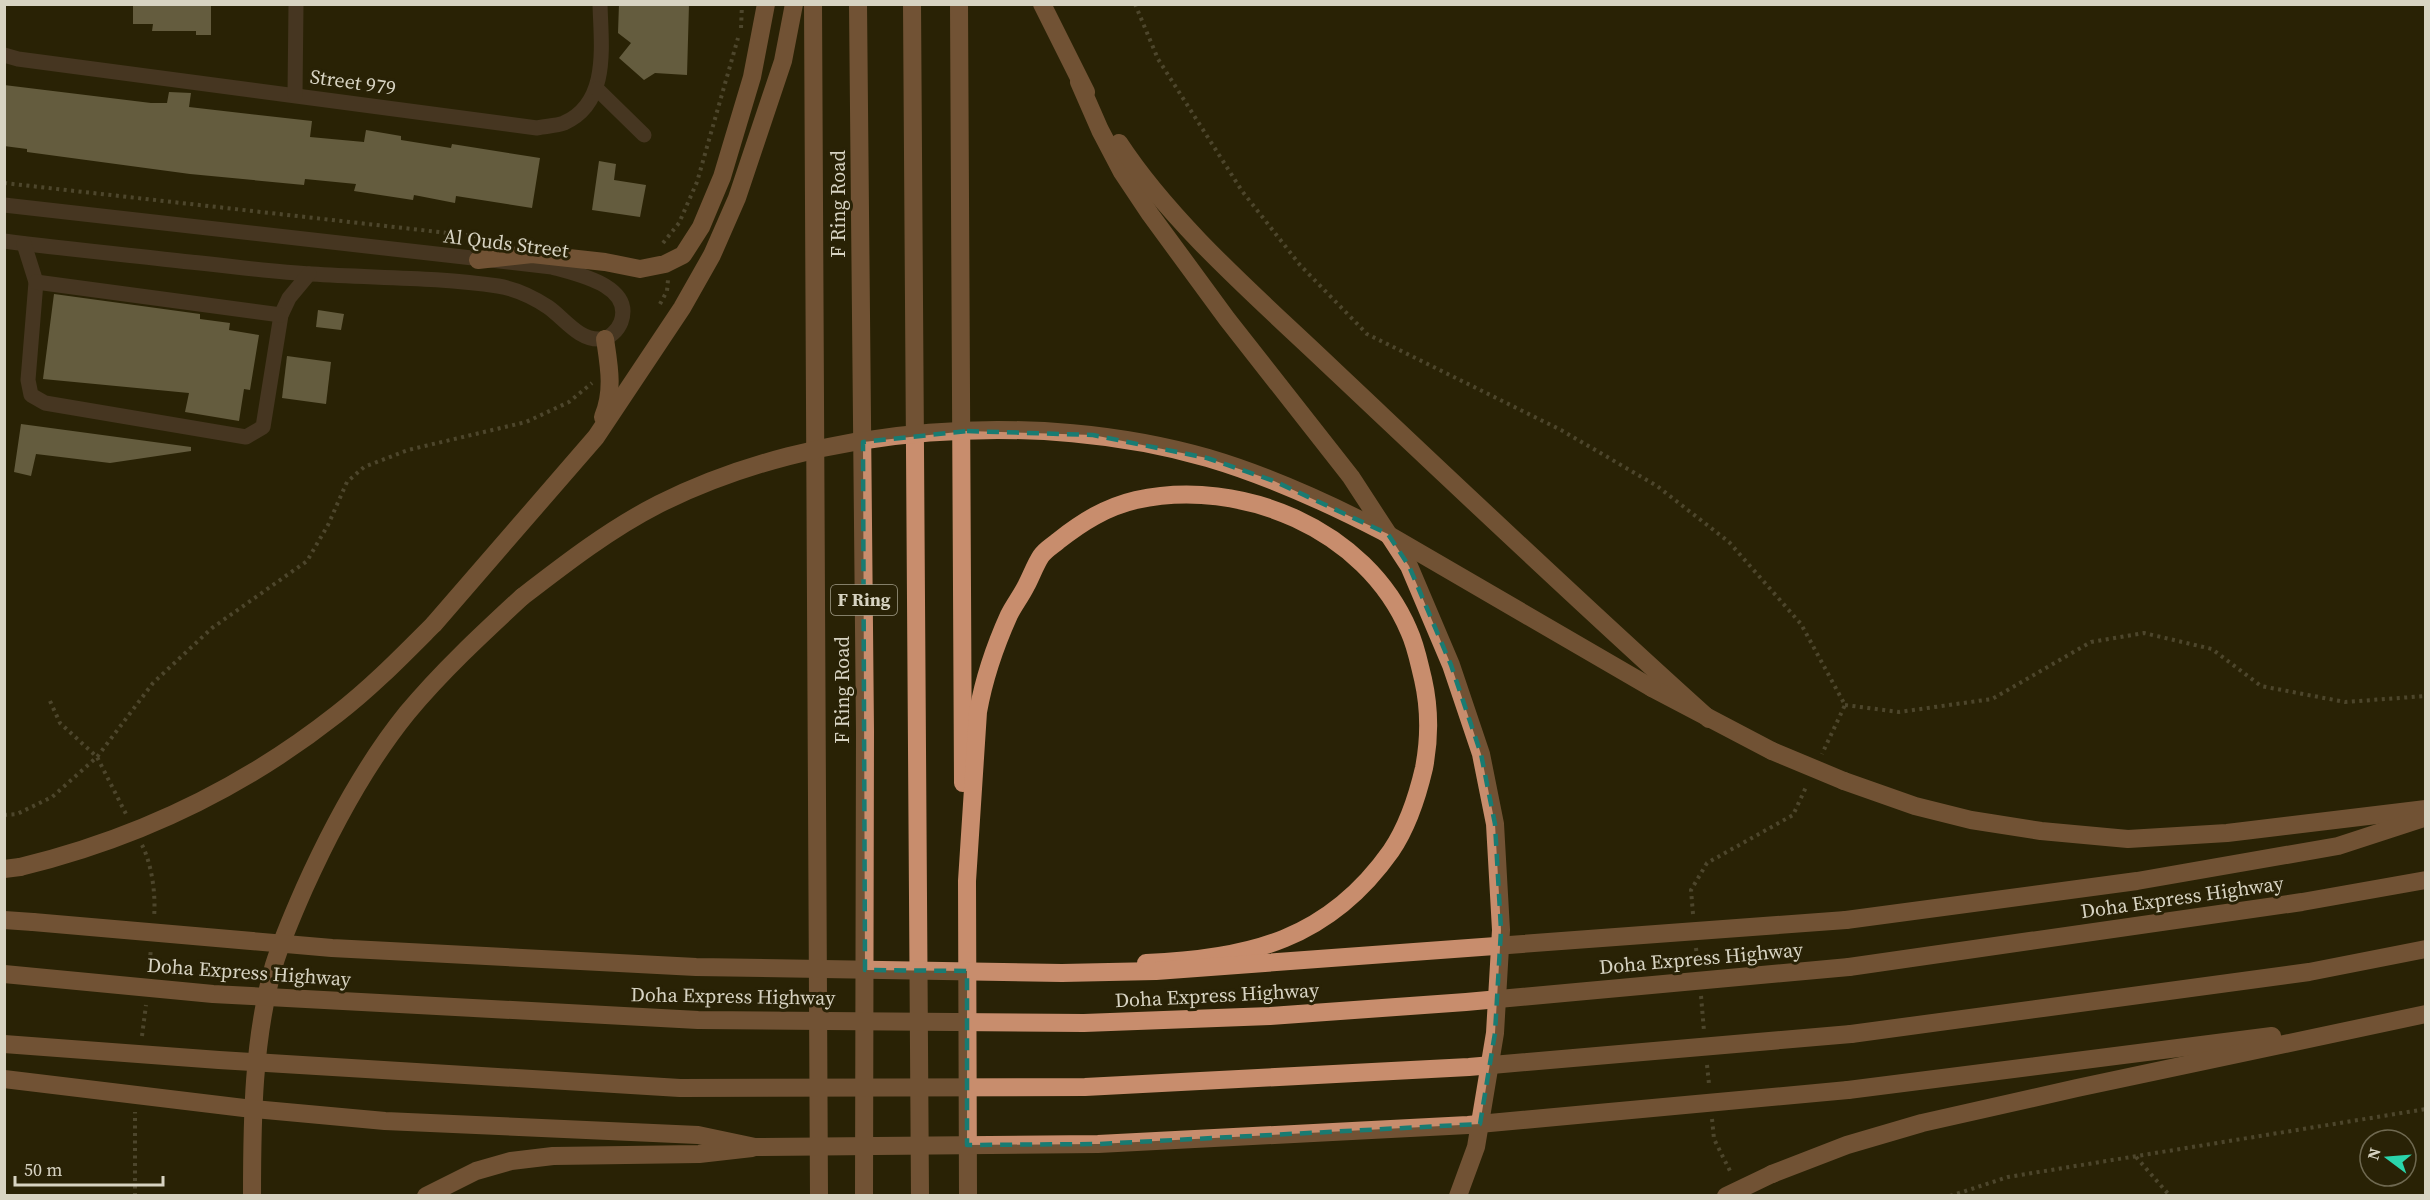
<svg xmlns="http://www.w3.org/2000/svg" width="2430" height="1200" font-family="'Source Serif 4',serif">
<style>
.building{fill:#aaa283}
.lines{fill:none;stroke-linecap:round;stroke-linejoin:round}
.path{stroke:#78725b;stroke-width:4;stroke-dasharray:3 4.5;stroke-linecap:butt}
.minor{stroke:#684f43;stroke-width:15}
.highway{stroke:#c88d6d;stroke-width:18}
.highway-bridge{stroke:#c88d6d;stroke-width:18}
.marked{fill:none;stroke:#197b72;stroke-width:4.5;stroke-dasharray:12 8;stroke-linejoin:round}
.labels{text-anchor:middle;stroke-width:6;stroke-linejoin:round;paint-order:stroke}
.shield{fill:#292206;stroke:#a39e8a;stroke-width:1.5}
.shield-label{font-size:18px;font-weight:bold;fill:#d7d3c2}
.street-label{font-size:20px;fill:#d7d3c2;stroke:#292206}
</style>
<rect width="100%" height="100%" fill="#292206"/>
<g class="building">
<path d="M133,4H211V35H196V31H152L153,24H133Z"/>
<path d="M619,4H689L687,75L655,73L644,80L619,58L631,43L618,33Z"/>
<path d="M4,85L151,103H167L169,92L191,93L189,107L312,121L310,137L364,142L366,130L401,136V140L451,148L452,144L540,158L532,208L456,196L455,203L414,195L413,200L354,191L356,184L305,179L304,185L190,174L27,152V149L4,146Z"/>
<path d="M599,161L616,164L614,180L646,185L640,217L592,210Z"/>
<path d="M54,294L200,314V319L230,323L229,330L259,335L250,390L244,389L239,421L185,412L189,393L43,379Z"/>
<path d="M318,310L344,314L341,330L316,327Z"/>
<path d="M287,356L331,362L326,404L282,398Z"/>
<path d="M21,424L191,447V451L110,463L36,454L31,476L14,472Z"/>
</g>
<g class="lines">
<g class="path">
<path d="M1135,4L1158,59L1242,191L1300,265L1367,334L1561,430L1657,486L1729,542L1801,624L1845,705L1822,754"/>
<path d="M741,28L742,4"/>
<path d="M4,183L492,238"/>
<path d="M663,243L679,223L697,182L738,38"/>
<path d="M660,304L667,291L668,280"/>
<path d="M50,701L60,723L97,757L126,814"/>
<path d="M1845,705L1899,712L1992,699L2091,642L2144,633L2212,649L2261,686L2345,702L2426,696"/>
<path d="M4,815L17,814L52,797L97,757L153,683L212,628L307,561L328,525L347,482L364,467L408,450L526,422L569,402L592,383"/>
<path d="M142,845C152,865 156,895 154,917"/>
<path d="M1693,914L1691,890L1707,863L1793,815L1807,785"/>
<path d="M1696,948L1698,965"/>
<path d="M149,970L151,948"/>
<path d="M1701,996L1704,1031"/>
<path d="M142,1036L146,1005"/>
<path d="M1707,1065L1709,1084"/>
<path d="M1712,1119L1714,1139L1731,1173"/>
<path d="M2136,1157L2170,1196"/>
<path d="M135,1196V1112"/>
<path d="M1950,1196L2008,1177L2426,1109"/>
</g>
<g class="minor">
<path d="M4,55L18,59L537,128C545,126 556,126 564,123C610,103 601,45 600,4"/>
<path d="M597,89L644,135"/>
<path d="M295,95L296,4"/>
<path d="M4,205L552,267C576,274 634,285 621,322C618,330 609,339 601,339C579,341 564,318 548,307C533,297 516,289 498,286C437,277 374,278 312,274C271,272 231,266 190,262C128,255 66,249 4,241"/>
<path d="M24,244L36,282L28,380L31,395L45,403L246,437L263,427L281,315L289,298L309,274"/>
<path d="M36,282L281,315"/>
</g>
<g class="highway">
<path d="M813,4L819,1196"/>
<path d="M858,4L865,731L864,1196"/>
<path d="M912,4L920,1196"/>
<path d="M959,4L963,783"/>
<path d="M1042,4L1086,92"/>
<path d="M1079,82L1100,130L1122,172L1150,214L1227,319L1351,477L1409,566L1451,665L1481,754L1495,824L1501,930L1495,1033L1476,1147L1458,1196"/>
<path d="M1119,143C1174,227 1264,303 1337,373C1460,489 1583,606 1709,719"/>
<path d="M478,260L532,254L605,262L640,269L665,264L683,255L701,227L722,177L752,77L766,4"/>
<path d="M603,417C614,391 609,366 605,339"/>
<path d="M434,624L596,437L682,308L712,255L737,198L783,61L794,4"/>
<path d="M1652,688L1772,751"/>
<path d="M1844,781L1915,806L1971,820L2041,831L2128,839L2227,833L2426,809"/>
<path d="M4,869L20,867"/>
<path d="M4,920L33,922"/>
<path d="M1846,920L2137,881L2338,846L2424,818"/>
<path d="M1849,967L2302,902L2426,880"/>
<path d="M1851,1034L2309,972L2426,949"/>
<path d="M1848,1090L2272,1036"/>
<path d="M1772,1174L1847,1145L1922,1123L2077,1088L2426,1014"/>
<path d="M252,1196C252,1119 253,1039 274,965C282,939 293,914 304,889C331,829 365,765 407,713C442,671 482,634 522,597"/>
<path d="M426,1196L476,1171L511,1161L553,1156L699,1154L752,1148"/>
<path d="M968,1196L967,881L978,712C984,678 995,646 1009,615C1014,605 1021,596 1026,586C1031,577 1035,565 1041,556C1045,550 1052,546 1058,541C1082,522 1106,507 1136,500C1241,477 1366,529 1409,631C1416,646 1419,663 1423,679C1430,710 1430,737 1424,768C1417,798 1408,826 1391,851C1329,939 1250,959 1146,963"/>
</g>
<g class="highway-bridge">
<path d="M522,597C566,563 610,529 659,504C819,424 1037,409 1208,458C1269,476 1326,502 1382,531L1652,688"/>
<path d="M1772,751L1844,781"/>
<path d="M20,867C136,839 243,788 337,714C372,687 403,655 434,624"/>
<path d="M33,922L332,948L696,967L1062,973L1156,971L1846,920"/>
<path d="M4,974L213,994L698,1020L1084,1023L1270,1016L1466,1002L1849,967"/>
<path d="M4,1044L219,1060L680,1088L1085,1087L1469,1067L1851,1034"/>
<path d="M4,1079L244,1108L385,1121L698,1135L755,1147L1098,1144L1468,1125L1848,1090"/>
<path d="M1726,1196L1772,1174"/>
</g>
</g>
<path d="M0 0H2430V1200H0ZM967,431L1093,435L1207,458L1274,481L1388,534L1409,566L1451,665L1481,754L1495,824L1501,930L1495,1033L1480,1124L1098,1144L967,1145V971L865,970L863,442Z" fill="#292206" fill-opacity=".55" fill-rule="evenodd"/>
<path class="marked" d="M967,431L1093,435L1207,458L1274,481L1388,534L1409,566L1451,665L1481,754L1495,824L1501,930L1495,1033L1480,1124L1098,1144L967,1145V971L865,970L863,442Z"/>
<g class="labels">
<rect class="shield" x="831" y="585" width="66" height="30" rx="4.5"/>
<g class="shield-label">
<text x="864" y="606">F Ring</text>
</g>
<g class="street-label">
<text transform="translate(353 82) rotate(8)" y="7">Street 979</text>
<text transform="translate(838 204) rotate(-90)" y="7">F Ring Road</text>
<text transform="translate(506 243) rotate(7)" y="7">Al Quds Street</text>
<text transform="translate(842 690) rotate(-90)" y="7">F Ring Road</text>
<text transform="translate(2182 897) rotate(-8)" y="7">Doha Express Highway</text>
<text transform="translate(1701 958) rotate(-5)" y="7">Doha Express Highway</text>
<text transform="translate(249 972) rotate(4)" y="7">Doha Express Highway</text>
<text transform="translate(1217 995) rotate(-3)" y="7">Doha Express Highway</text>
<text transform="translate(733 996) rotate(1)" y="7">Doha Express Highway</text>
</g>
</g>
<rect width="2430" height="1200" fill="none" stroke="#d7d3c2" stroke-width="12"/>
<g transform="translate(2388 1158) rotate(286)"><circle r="28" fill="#292206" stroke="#6f6951" stroke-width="1.5"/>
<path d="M0-4.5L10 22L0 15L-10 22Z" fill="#2ad5ac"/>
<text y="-9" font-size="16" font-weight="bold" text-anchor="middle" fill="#d7d3c2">N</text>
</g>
<path d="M15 1176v9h148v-9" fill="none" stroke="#d7d3c2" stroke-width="3"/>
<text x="24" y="1176" font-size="18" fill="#d7d3c2" stroke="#292206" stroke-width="4.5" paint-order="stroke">50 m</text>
</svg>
